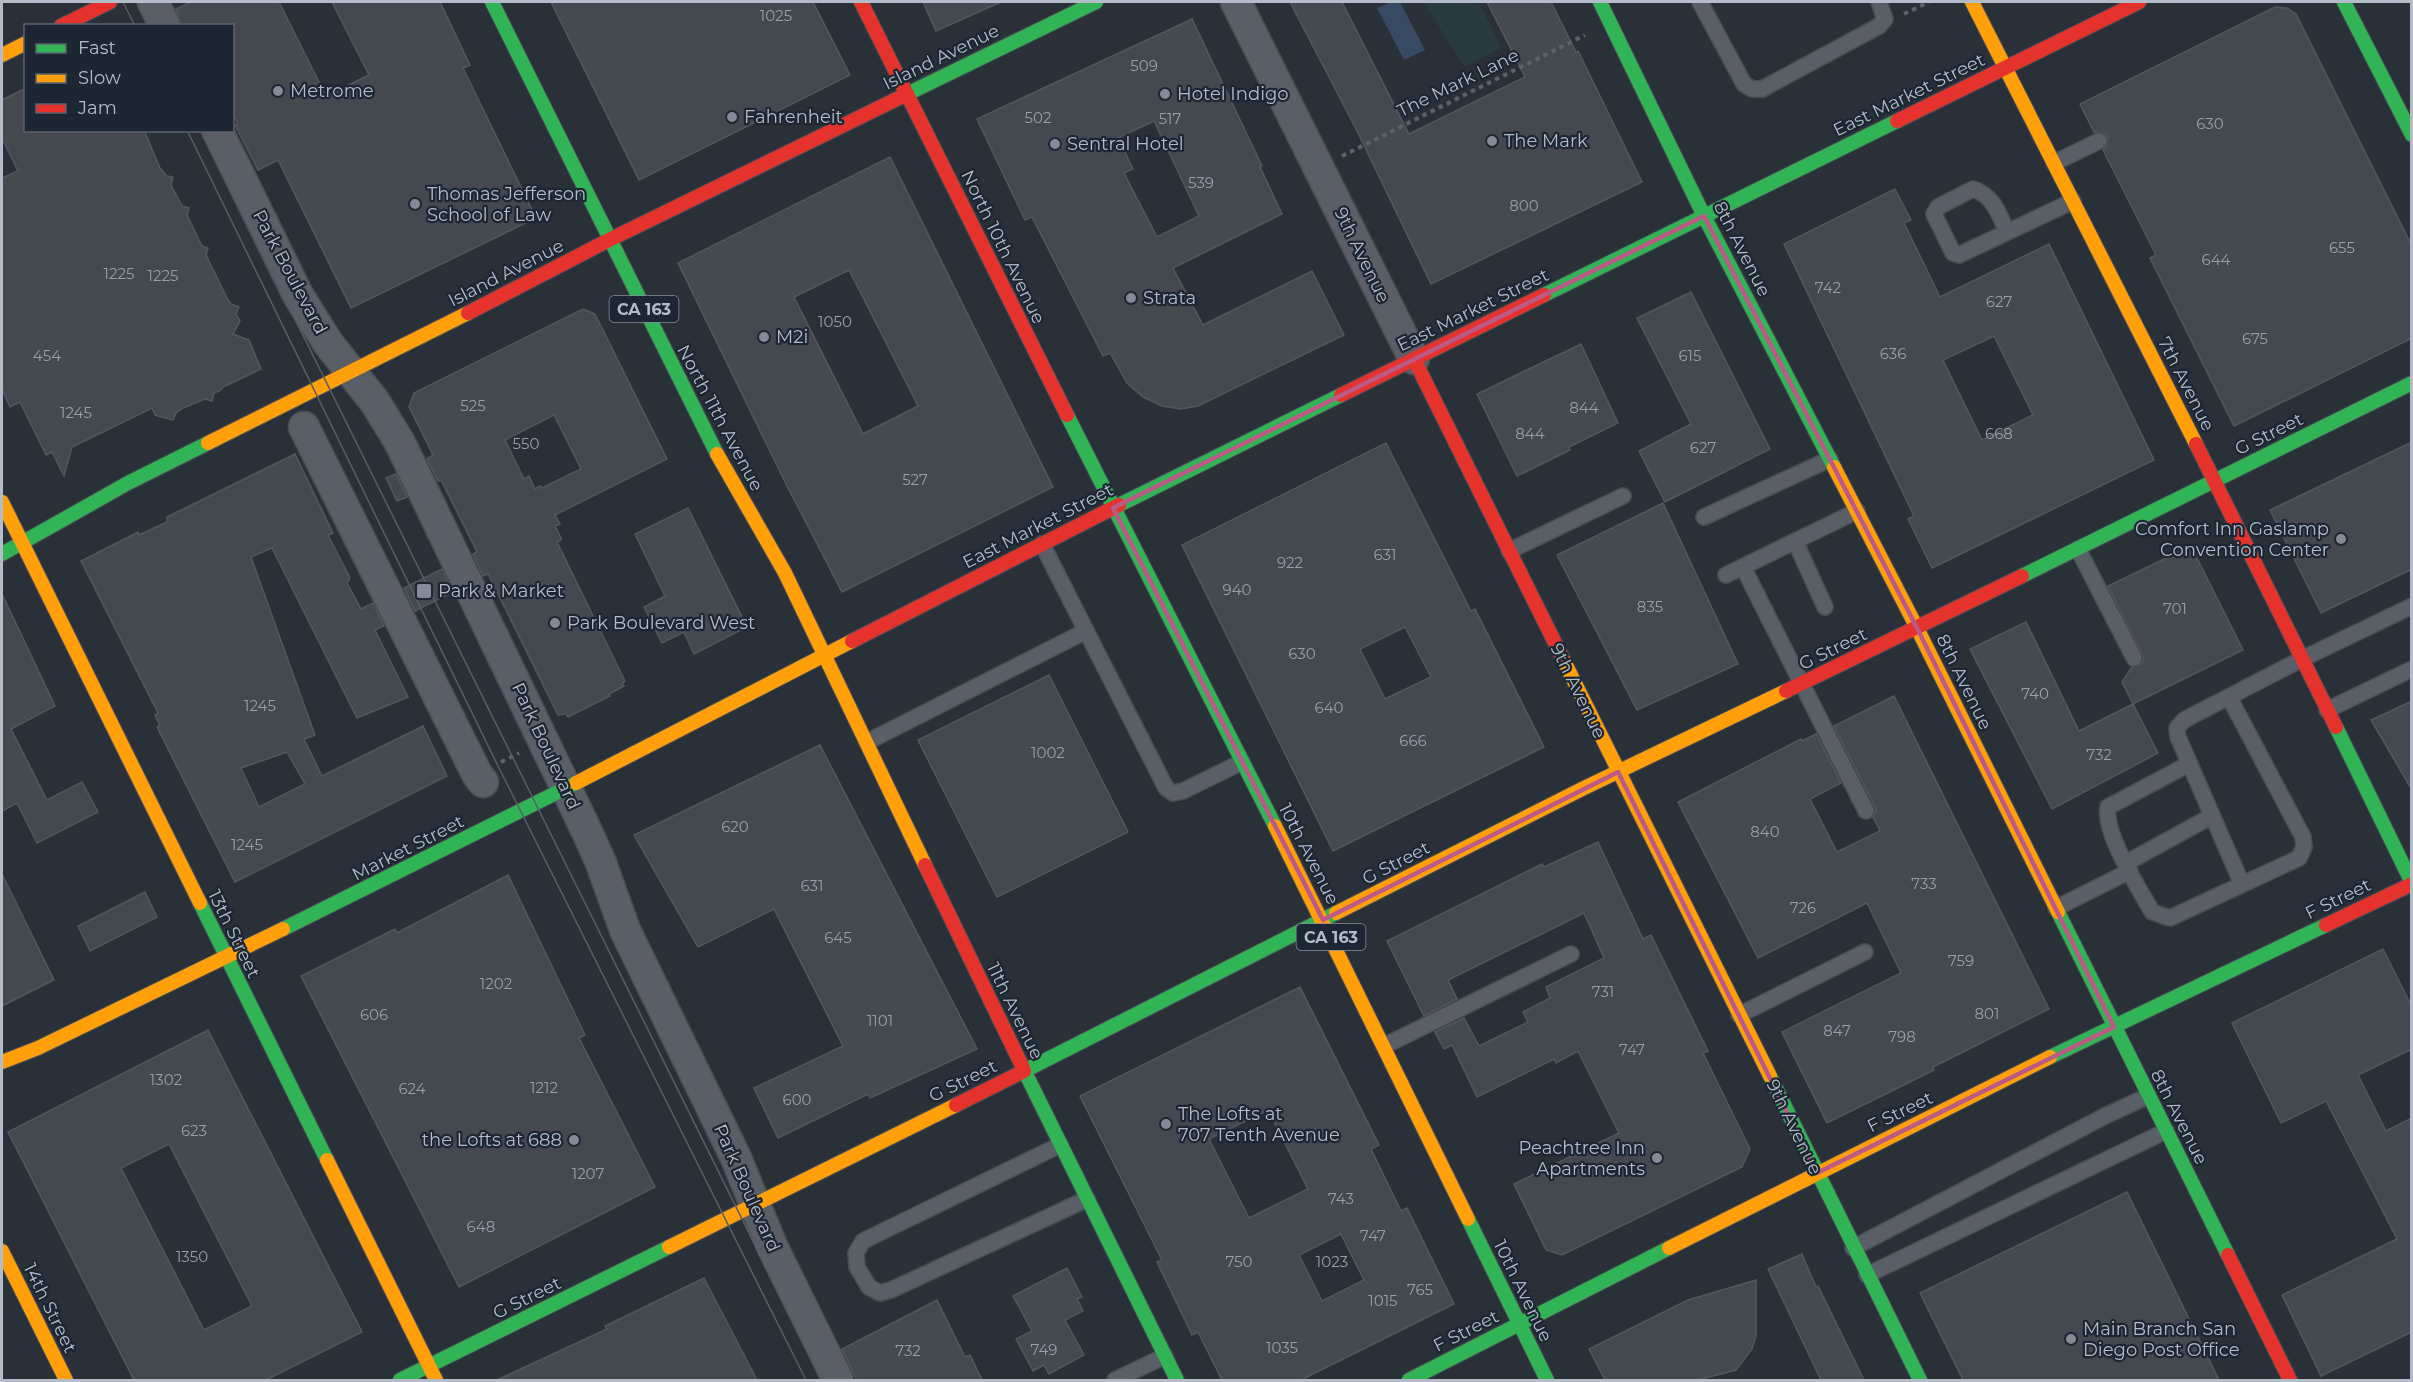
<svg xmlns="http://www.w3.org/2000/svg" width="2413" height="1382" font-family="Montserrat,sans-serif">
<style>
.green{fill:#273a3e}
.water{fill:#384963}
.building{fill:#444950;stroke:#52575f;stroke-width:1.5;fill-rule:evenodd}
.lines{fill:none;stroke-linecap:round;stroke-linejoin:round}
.lane-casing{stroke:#484c53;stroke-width:18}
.street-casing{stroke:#484c53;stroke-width:33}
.fast-casing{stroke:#484c53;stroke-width:16}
.slow-casing{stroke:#484c53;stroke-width:16}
.jam-casing{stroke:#484c53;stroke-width:16}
.path{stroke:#5d636a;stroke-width:4;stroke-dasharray:4.5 4.5;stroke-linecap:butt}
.lane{stroke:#5a5e66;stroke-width:15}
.street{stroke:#5a5e66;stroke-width:30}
.fast{stroke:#30b455;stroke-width:14}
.slow{stroke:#ff9f0a;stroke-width:14}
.jam{stroke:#e5322d;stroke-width:14}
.tram{stroke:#595d64;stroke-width:1.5}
.marked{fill:none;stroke:#bc5a87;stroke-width:4.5;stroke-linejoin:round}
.poi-dot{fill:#848b96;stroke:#1d2633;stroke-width:2}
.labels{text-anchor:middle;stroke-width:4.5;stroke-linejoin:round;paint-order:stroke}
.number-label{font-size:15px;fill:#989fab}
.shield{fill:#1d2633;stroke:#878f9c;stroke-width:1.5}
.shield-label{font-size:16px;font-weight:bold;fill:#b4bcc9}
.street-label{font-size:18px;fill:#b4bcc9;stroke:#1d2633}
.poi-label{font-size:18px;fill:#b4bcc9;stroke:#1d2633;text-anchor:start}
</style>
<rect width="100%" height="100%" fill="#2a3038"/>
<path class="green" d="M1423,2H1479L1501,48L1465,67Z"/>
<path class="water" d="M1391,2H1400L1425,50L1404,60L1377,8Z"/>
<g class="building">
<path d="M191,2H279L326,96L369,75L332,2H440L470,65L463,68L536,218L351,308L278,160L258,170L235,125L238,124L232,113V26H182L176,9Z"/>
<path d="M551,2H813L850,75L639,180Z"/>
<path d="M923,2H1001L936,31Z"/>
<path d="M1290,2H1342L1409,134L1525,77L1487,2H1551L1576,52L1578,51L1642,182L1431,284L1356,129Z"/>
<path d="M2275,7L2287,8L2296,14L2412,246V338L2234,426L2150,258L2156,255L2103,150L2107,146L2108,137L2104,133L2094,132L2080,104Z"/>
<path d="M1192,19L1262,166L1260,167L1282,214L1173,268L1203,325L1312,271L1344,335L1198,406L1181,409L1162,406L1143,397L1127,383L1110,353L1103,356L1032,217L1025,220L977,119ZM1154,121L1199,216L1157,237L1124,173L1133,169L1118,138Z"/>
<path d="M26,88V130H144L160,168L167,176L173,177L171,185L182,206L189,208L187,215L202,246L208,248L206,255L227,298L231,304L239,307L236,314L240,321L233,334L249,340L261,369L223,387L221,390L214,393L212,401L205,399L183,408L176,413L173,420L155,415L152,408L72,447L64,476L52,452L46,455L20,402L10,407L2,389V178L18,171L2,138V100Z"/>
<path d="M890,157L1053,487L842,592L786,484L678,263ZM849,270L918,406L863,434L794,297Z"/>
<path d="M1895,189L1911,220L1904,223L1940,297L2049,244L2154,460L1932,568L1908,519L1914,516L1784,244ZM1994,336L2033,415L1982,440L1943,360Z"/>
<path d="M1691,292L1770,449L1665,502L1639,451L1691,424L1637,318Z"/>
<path d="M583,309L595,314L667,459L555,515L560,524L555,526L561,538V540L557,542L625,681L622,684L624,686L609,694L610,696L568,717L566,714L558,715L488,574L483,576L473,554L477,552L441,480L438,481L427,459L433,455L409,407L414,393ZM554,415L581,469L542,488L540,486L535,489L529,476L524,479L505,440Z"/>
<path d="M1581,344L1618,423L1569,447L1570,450L1517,476L1477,394Z"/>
<path d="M2412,442V569L2321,613L2270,510Z"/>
<path d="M1386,443L1471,611L1475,609L1544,747L1333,851L1182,545ZM1405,627L1431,677L1385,699L1360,649Z"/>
<path d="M295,454L333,533L328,535L350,578L347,583L361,609L373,603L384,626L375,630L408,697L357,718L272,548L251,557L315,735L304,739L322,776L423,726L447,776L235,882L157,727L160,726L155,715L158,713L81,561L138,532L139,535L167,522V517ZM287,752L305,784L259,807L241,768Z"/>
<path d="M396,474L407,497L397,501L386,478Z"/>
<path d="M1663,503L1738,664L1637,710L1557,555Z"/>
<path d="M688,508L747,627L694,654L684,632L662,643L644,607L665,596L635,534Z"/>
<path d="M2191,546L2243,650L2133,704L2122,682L2132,667L2142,664L2144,658L2108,586Z"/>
<path d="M442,569L453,592L415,611L404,588Z"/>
<path d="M2,594L55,706L11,729L47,800L82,782L98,812L37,843L17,803L2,811Z"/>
<path d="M2026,622L2079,731L2133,704L2158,753L2052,809L1970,649Z"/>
<path d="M1049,675L1128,832L997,897L918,740Z"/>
<path d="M1894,696L2049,1009L1933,1067L1934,1070L1827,1123L1782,1032L1901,973L1867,903L1758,958L1678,802L1801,739L1802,741L1816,734L1841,783L1810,799L1837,852L1880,831L1873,817L1876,812L1875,807L1834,726Z"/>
<path d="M2412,701V790L2371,720Z"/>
<path d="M820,745L977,1049L870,1098L868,1094L778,1138L754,1088L843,1046L774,909L698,947L634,835Z"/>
<path d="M1598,842L1643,939L1651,935L1708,1051L1703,1053L1750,1149L1742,1167L1562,1255L1546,1250L1514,1184L1619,1133L1578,1051L1556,1063L1554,1059L1477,1097L1452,1045L1444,1049L1435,1032L1464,1018L1479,1046L1528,1022L1523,1012L1550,998L1546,987L1604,958L1584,913L1448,980L1457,999L1424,1016L1387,941L1542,864L1544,867Z"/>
<path d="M2,874L54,980L2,1006Z"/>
<path d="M508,875L585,1035L579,1038L655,1187L459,1287L301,976L395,929L397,933Z"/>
<path d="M145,892L157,917L90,951L78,926Z"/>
<path d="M2383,949L2412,1007V1049L2358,1075L2386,1131L2412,1118V1332L2321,1376L2282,1295L2397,1239L2326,1101L2281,1123L2232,1023Z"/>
<path d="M1300,987L1379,1145L1371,1149L1401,1211L1407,1208L1454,1304L1301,1380H1222L1198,1332L1192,1335L1157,1262L1162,1260L1080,1096ZM1268,1110L1308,1189L1249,1218L1209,1139ZM1341,1234L1364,1280L1322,1301L1299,1255Z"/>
<path d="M208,1030L362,1332L266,1380H134L8,1132ZM169,1144L252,1306L204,1330L121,1168Z"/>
<path d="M2127,1192L2219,1380H1963L1920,1293Z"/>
<path d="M1802,1254L1816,1287L1818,1286L1864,1380H1821L1768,1269Z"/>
<path d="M1067,1268L1082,1297L1077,1299L1083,1311L1065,1320L1084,1355L1049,1374L1044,1365L1033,1371L1016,1339L1032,1331L1013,1296Z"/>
<path d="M704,1278L757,1380H497L607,1329L605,1326Z"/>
<path d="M1756,1280V1336L1752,1349L1736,1370L1698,1380H1605L1589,1349L1688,1300Z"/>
<path d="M937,1300L965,1357L970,1355L982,1380H857L842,1349Z"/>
</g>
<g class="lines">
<g class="lane-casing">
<g id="lane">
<path d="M1700,2L1744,84L1752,89H1762L1879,26L1885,19L1879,2"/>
<path d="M2054,163L2099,141"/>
<path d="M2007,232C1999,214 1993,195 1973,189L1938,207L1934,214L1953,253L1959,255L2073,201"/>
<path d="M1704,517L1830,459"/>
<path d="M1795,541L1825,607"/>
<path d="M1042,544L1166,788L1173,793L1183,791L1242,762"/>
<path d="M2078,549L2134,658"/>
<path d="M1509,551L1623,496"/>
<path d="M1743,567L1866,811"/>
<path d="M1726,575L1857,511"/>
<path d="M2327,710L2412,669"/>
<path d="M867,742L1086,631"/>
<path d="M2189,764L2108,807C2103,833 2139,888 2152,912L2170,918L2299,858L2304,847L2303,837L2229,697"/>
<path d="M2126,863L2212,816"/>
<path d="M2242,884L2178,737L2177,728L2184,720L2302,659L2412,606"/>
<path d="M2056,908L2130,871"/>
<path d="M1739,1015L1865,952"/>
<path d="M1384,1046L1571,954"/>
<path d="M1060,1145L863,1241L856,1253L857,1267L869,1287L880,1293L891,1290L1087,1199"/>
<path d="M1853,1248L2105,1116L2148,1096"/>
<path d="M1867,1275L2166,1131"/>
<path d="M1115,1380L1165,1356"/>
</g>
</g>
<g class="street-casing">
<g id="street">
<path d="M153,2L165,26"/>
<path d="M1236,2L1414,359"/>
<path d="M217,130L298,295L328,343L375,402L400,443L589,836L601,863L625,930L736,1158L772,1246L838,1380"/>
<path d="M304,427L477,774L483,782"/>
</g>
</g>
<g class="fast-casing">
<g id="fast">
<path d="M492,2L717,454"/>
<path d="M1600,2L1704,216L1834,467"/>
<path d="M2344,2L2412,135"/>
<path d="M907,94L1096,2"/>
<path d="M1544,295L1897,121"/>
<path d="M1067,415L1275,826"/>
<path d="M1119,505L1341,395"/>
<path d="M2,554L128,483L208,443"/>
<path d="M2022,576L2412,383"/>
<path d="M2336,727L2412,883"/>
<path d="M200,903L327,1160"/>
<path d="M2058,912L2228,1255"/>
<path d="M283,929L576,783"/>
<path d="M2050,1057L2326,925"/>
<path d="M1023,1068L1177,1380"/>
<path d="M1024,1071L1336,913"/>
<path d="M1770,1076L1920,1380"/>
<path d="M1468,1219L1547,1380"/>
<path d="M400,1380L669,1247"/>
<path d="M1409,1380L1669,1248"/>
</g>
</g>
<g class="slow-casing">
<g id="slow">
<path d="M1972,2L2196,444"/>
<path d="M2,55L26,43"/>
<path d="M208,443L468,313"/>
<path d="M717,454L785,573L925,865"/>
<path d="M1834,467L1917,628L2058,912"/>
<path d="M2,502L200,903"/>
<path d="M1562,657L1770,1076"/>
<path d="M576,783L852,641"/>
<path d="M1275,826L1468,1219"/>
<path d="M1336,913L1584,788L1786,691"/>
<path d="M2,1062L38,1048L283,929"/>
<path d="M327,1160L436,1380"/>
<path d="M669,1247L956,1105"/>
<path d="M1669,1248L2050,1057"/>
<path d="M2,1251L66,1380"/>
</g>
</g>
<g class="jam-casing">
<g id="jam">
<path d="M861,2L1067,415"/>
<path d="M61,26L110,2"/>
<path d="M1897,121L2139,2"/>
<path d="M468,313L609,240L907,94"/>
<path d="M1414,359L1562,657"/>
<path d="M1341,395L1544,295"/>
<path d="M2196,444L2336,727"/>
<path d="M852,641L1119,505"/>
<path d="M1786,691L2022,576"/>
<path d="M925,865L1023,1068"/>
<path d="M2326,925L2412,884"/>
<path d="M956,1105L1024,1071"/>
<path d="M2228,1255L2290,1380"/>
</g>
</g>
<g class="path">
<path d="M1904,14L1929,2"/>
<path d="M1342,156L1585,35"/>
<path d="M501,762L519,753"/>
</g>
<use href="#lane" class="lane"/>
<use href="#street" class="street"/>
<use href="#fast" class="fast"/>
<use href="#slow" class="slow"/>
<use href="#jam" class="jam"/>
<g class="tram">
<path d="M123,2L135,26"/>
<path d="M137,2L149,26"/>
<path d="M187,130L497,764L806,1380"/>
<path d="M201,130L822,1380"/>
</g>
</g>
<path class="marked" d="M1704,216L1917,628L2114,1027L1817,1173L1618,772L1323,920L1113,508Z"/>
<g class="poi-dot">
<circle cx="278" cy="91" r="6"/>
<circle cx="1165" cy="94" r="6"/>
<circle cx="732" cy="117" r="6"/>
<circle cx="1492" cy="141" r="6"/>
<circle cx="1055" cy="144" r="6"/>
<circle cx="415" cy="204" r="6"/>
<circle cx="1131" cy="298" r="6"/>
<circle cx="764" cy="337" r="6"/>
<circle cx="2341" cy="539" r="6"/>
<rect x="416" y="583" width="16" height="16" rx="3"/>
<circle cx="555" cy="623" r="6"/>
<circle cx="1166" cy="1124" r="6"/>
<circle cx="574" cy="1140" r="6"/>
<circle cx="1657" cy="1158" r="6"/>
<circle cx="2071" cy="1339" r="6"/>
</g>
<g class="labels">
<g class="number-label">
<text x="776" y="21">1025</text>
<text x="1144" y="71">509</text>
<text x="1038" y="123">502</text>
<text x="1170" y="124">517</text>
<text x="2210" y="129">630</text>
<text x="1201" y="188">539</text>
<text x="1524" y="211">800</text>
<text x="2342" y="253">655</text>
<text x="2216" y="265">644</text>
<text x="119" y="279">1225</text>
<text x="163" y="281">1225</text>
<text x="1828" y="293">742</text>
<text x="1999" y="307">627</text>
<text x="835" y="327">1050</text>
<text x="2255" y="344">675</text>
<text x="1893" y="359">636</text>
<text x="47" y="361">454</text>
<text x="1690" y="361">615</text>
<text x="473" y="411">525</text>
<text x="1584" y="413">844</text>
<text x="76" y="418">1245</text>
<text x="1530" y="439">844</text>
<text x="1999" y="439">668</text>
<text x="526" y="449">550</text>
<text x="1703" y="453">627</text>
<text x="915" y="485">527</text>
<text x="1385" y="560">631</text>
<text x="1290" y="568">922</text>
<text x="1237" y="595">940</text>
<text x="1650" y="612">835</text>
<text x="2175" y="614">701</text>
<text x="1302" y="659">630</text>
<text x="2035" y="699">740</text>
<text x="260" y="711">1245</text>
<text x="1329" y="713">640</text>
<text x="1413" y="746">666</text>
<text x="1048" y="758">1002</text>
<text x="2099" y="760">732</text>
<text x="735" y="832">620</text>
<text x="1765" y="837">840</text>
<text x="247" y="850">1245</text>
<text x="1924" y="889">733</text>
<text x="812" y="891">631</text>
<text x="1803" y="913">726</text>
<text x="838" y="943">645</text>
<text x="1961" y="966">759</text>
<text x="496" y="989">1202</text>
<text x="1603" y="997">731</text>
<text x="1987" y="1019">801</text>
<text x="374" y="1020">606</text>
<text x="880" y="1026">1101</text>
<text x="1837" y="1036">847</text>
<text x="1902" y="1042">798</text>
<text x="1632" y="1055">747</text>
<text x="166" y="1085">1302</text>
<text x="544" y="1093">1212</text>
<text x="412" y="1094">624</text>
<text x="797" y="1105">600</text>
<text x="194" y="1136">623</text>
<text x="588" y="1179">1207</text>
<text x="1341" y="1204">743</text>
<text x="481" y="1232">648</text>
<text x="1373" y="1241">747</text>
<text x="192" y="1262">1350</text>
<text x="1239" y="1267">750</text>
<text x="1332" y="1267">1023</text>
<text x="1420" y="1295">765</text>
<text x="1383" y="1306">1015</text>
<text x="1282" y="1353">1035</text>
<text x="1044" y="1355">749</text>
<text x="908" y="1356">732</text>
</g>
<g class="shield">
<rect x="609.5" y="296" width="69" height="26" rx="4.5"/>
<rect x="1296.5" y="924" width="69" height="26" rx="4.5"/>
</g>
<g class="shield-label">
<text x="644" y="315">CA 163</text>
<text x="1331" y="943">CA 163</text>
</g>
<g class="street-label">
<text transform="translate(941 57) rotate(-26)" y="6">Island Avenue</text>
<text transform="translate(1458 83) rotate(-26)" y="6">The Mark Lane</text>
<text transform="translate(1909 95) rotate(-26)" y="6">East Market Street</text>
<text transform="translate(1003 247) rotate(64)" y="6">North 10th Avenue</text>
<text transform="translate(1742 249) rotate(63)" y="6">8th Avenue</text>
<text transform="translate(1362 255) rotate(64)" y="6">9th Avenue</text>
<text transform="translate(290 272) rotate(62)" y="6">Park Boulevard</text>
<text transform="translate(506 273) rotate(-27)" y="6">Island Avenue</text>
<text transform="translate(1473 310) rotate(-26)" y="6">East Market Street</text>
<text transform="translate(2186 384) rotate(63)" y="6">7th Avenue</text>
<text transform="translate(720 418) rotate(62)" y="6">North 11th Avenue</text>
<text transform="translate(2269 434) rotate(-26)" y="6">G Street</text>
<text transform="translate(1038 526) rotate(-27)" y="6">East Market Street</text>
<text transform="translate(1833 649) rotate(-26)" y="6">G Street</text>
<text transform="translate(1964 682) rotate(64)" y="6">8th Avenue</text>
<text transform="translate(1578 691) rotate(64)" y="6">9th Avenue</text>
<text transform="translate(546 746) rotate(65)" y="6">Park Boulevard</text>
<text transform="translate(408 848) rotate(-27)" y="6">Market Street</text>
<text transform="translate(1309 854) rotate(63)" y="6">10th Avenue</text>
<text transform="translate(1396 863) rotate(-27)" y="6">G Street</text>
<text transform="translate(2338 899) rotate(-26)" y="6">F Street</text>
<text transform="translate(234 934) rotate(64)" y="6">13th Street</text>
<text transform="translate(1015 1011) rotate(64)" y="6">11th Avenue</text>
<text transform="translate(963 1081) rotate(-26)" y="6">G Street</text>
<text transform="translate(1900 1112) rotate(-26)" y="6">F Street</text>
<text transform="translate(2179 1117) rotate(63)" y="6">8th Avenue</text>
<text transform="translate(1794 1127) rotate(64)" y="6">9th Avenue</text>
<text transform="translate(747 1188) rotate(66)" y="6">Park Boulevard</text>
<text transform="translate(1523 1291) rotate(64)" y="6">10th Avenue</text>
<text transform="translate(527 1298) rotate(-26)" y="6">G Street</text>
<text transform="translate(50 1308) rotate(64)" y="6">14th Street</text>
<text transform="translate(1466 1331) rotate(-27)" y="6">F Street</text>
</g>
<g class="poi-label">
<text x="290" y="97">Metrome</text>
<text x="1177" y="100">Hotel Indigo</text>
<text x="744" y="123">Fahrenheit</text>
<text x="1504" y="147">The Mark</text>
<text x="1067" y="150">Sentral Hotel</text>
<text x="427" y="200">Thomas Jefferson<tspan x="427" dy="21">School of Law</tspan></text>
<text x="1143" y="304">Strata</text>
<text x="776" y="343">M2i</text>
<text x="2329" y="535" text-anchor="end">Comfort Inn Gaslamp<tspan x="2329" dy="21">Convention Center</tspan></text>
<text x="438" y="597">Park &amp; Market</text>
<text x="567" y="629">Park Boulevard West</text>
<text x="1178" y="1120">The Lofts at<tspan x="1178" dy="21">707 Tenth Avenue</tspan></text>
<text x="562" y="1146" text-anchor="end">the Lofts at 688</text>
<text x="1645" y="1154" text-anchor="end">Peachtree Inn<tspan x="1645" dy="21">Apartments</tspan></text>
<text x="2083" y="1335">Main Branch San<tspan x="2083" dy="21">Diego Post Office</tspan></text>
</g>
</g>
<rect width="2413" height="1382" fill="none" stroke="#b4bcc9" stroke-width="6"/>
<rect x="24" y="24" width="210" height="108" fill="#1d2633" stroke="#59626f" stroke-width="1.5"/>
<rect x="36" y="44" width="30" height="9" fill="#30b455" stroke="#59626f" stroke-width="1.5"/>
<text x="78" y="54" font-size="18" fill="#b4bcc9">Fast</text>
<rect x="36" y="74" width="30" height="9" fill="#ff9f0a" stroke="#59626f" stroke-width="1.5"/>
<text x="78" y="84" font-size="18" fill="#b4bcc9">Slow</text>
<rect x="36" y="104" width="30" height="9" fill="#e5322d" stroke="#59626f" stroke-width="1.5"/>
<text x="78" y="114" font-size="18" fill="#b4bcc9">Jam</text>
</svg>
